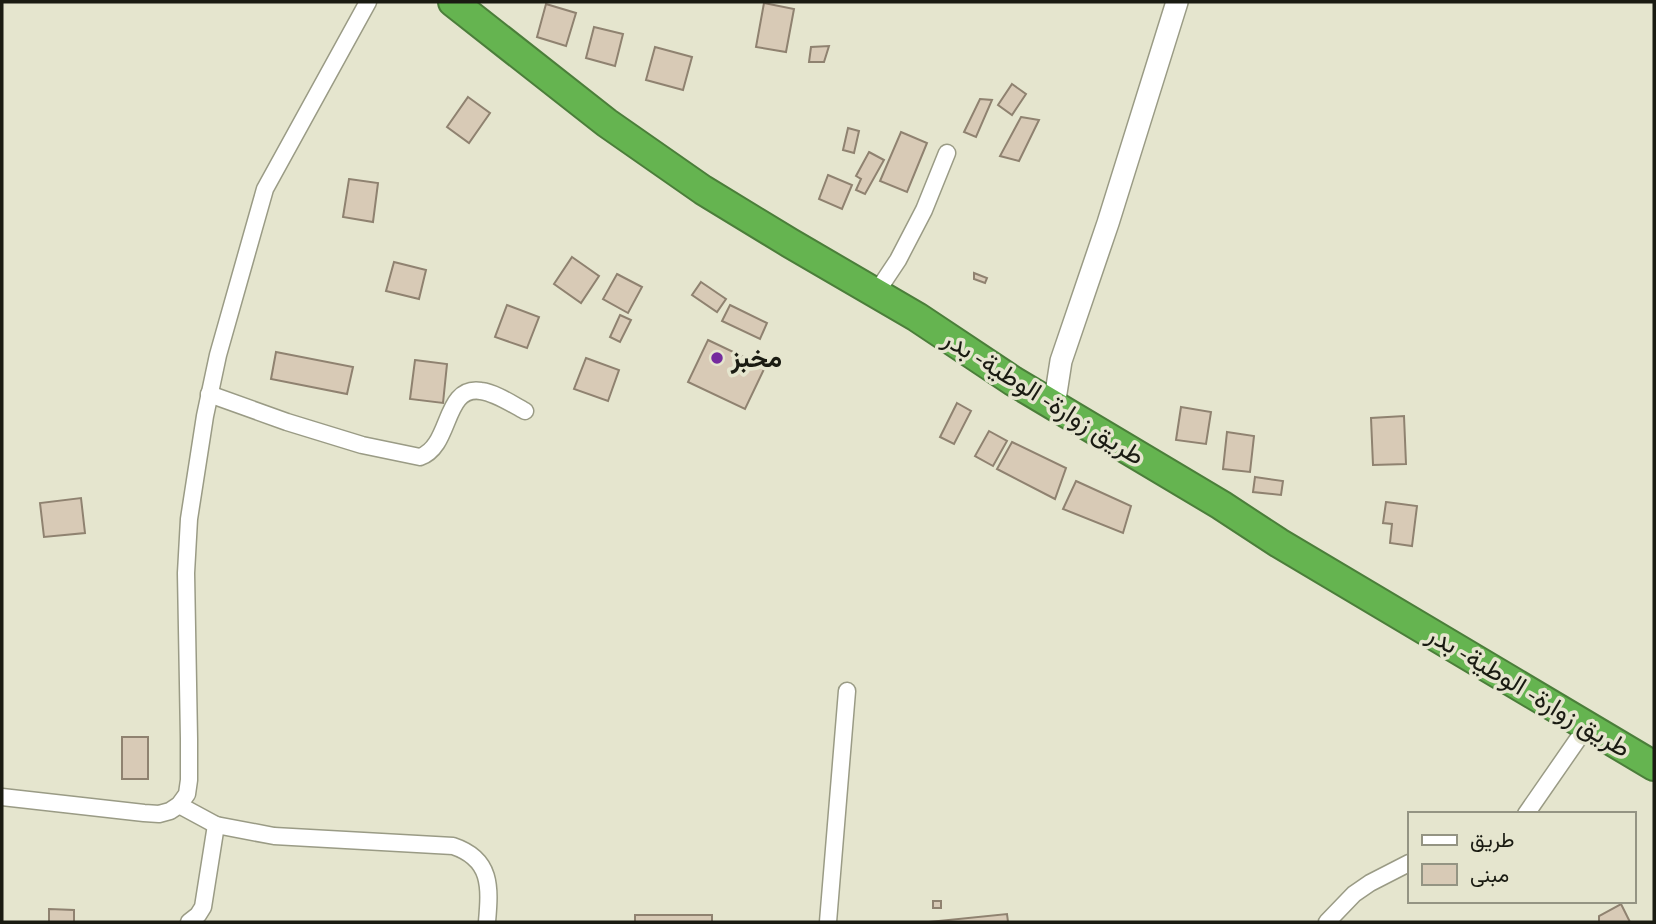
<svg xmlns="http://www.w3.org/2000/svg" width="1656" height="924" font-family="'Zilla Slab',Vazirmatn,serif">
<style>
.building{fill:#d8cab6;stroke:#8f8270;stroke-width:2}
.lines{fill:none;stroke-linecap:round;stroke-linejoin:round}
.street-casing{stroke:#9a9b85;stroke-width:19}
.secondary-casing{stroke:#9a9b85;stroke-width:24}
.highway-casing{stroke:#4b7e3a;stroke-width:32}
.street{stroke:#fff;stroke-width:16}
.secondary{stroke:#fff;stroke-width:21}
.highway{stroke:#65b450;stroke-width:28}
.poi-dot{fill:#752b9e;stroke:#e5e5ce;stroke-width:2.5}
.labels{text-anchor:middle;stroke-width:7;stroke-linejoin:round;paint-order:stroke}
.poi-label{font-size:26px;font-weight:bold;fill:#1a1b12;stroke:#e5e5ce;text-anchor:start}
.street-label{font-size:26px;fill:#1a1b12;stroke:#e5e5ce}
</style>
<rect width="100%" height="100%" fill="#e5e5ce"/>
<g class="building">
<path d="M764,3L794,9L786,52L756,47Z"/>
<path d="M546,4L576,13L566,46L537,37Z"/>
<path d="M594,27L623,34L615,66L586,58Z"/>
<path d="M829,46L824,62H809L811,47Z"/>
<path d="M655,47L692,57L683,90L646,80Z"/>
<path d="M1012,84L1026,94L1012,115L998,105Z"/>
<path d="M468,97L490,113L469,143L447,127Z"/>
<path d="M980,99L992,100L976,137L964,132Z"/>
<path d="M1021,117L1039,120L1019,161L1000,156Z"/>
<path d="M848,128L859,131L854,153L843,150Z"/>
<path d="M901,132L927,143L907,192L880,181Z"/>
<path d="M869,152L884,160L865,194L856,190L861,179L856,176Z"/>
<path d="M828,175L852,185L842,209L819,199Z"/>
<path d="M349,179L378,183L373,222L343,217Z"/>
<path d="M572,257L599,276L581,303L554,284Z"/>
<path d="M394,262L426,270L419,299L386,291Z"/>
<path d="M974,273L987,278L985,283L974,279Z"/>
<path d="M617,274L642,287L628,313L603,299Z"/>
<path d="M701,282L726,299L717,312L692,295Z"/>
<path d="M507,305L539,317L527,348L495,337Z"/>
<path d="M730,305L767,323L760,339L722,321Z"/>
<path d="M620,315L631,320L620,342L610,337Z"/>
<path d="M708,340L765,367L745,409L688,382Z"/>
<path d="M276,352L353,367L347,394L271,379Z"/>
<path d="M586,358L619,370L608,401L574,389Z"/>
<path d="M415,360L447,364L443,403L410,399Z"/>
<path d="M957,403L971,411L954,444L940,437Z"/>
<path d="M1181,407L1211,412L1206,444L1176,440Z"/>
<path d="M1404,416L1406,464L1373,465L1371,418Z"/>
<path d="M989,431L1007,441L993,466L975,456Z"/>
<path d="M1227,432L1254,436L1250,472L1223,469Z"/>
<path d="M1012,442L1066,468L1055,499L997,469Z"/>
<path d="M1255,477L1283,481L1281,495L1253,492Z"/>
<path d="M1076,481L1131,506L1123,533L1063,509Z"/>
<path d="M81,498L85,533L44,537L40,503Z"/>
<path d="M1386,502L1417,506L1412,546L1390,543L1392,524L1383,523Z"/>
<rect x="122" y="737" width="26" height="42"/>
<rect x="933" y="901" width="8" height="7"/>
<path d="M1621,904L1630,922H1599V916Z"/>
<path d="M49,909L74,910V922H49Z"/>
<path d="M1007,914L1008,922H929Z"/>
<rect x="635" y="915" width="77" height="7"/>
</g>
<g class="lines">
<g class="street-casing">
<g id="street">
<path d="M876,293L898,260L924,210L947,153"/>
<path d="M209,394L287,422L362,445L420,457C452,446 443,385 481,391C496,393 512,404 525,411"/>
<path d="M2,797L144,813L159,814L170,811L179,805L187,794L189,780V739L186,573L189,519L205,416L218,355L265,189L368,2"/>
<path d="M179,805L216,825L274,836L453,846C492,859 490,887 487,922"/>
<path d="M1526,814L1587,726"/>
<path d="M189,922L198,915L203,907L216,825"/>
<path d="M828,922L847,691"/>
<path d="M1327,922L1354,894L1370,883L1409,863"/>
</g>
</g>
<g class="secondary-casing">
<path id="secondary" d="M1054,406L1061,361L1108,223L1177,2"/>
</g>
<g class="highway-casing">
<path id="highway" d="M453,2L607,123L703,190L790,243L917,317L1013,381L1221,505L1279,543L1654,766"/>
</g>
<use href="#street" class="street"/>
<use href="#secondary" class="secondary"/>
<use href="#highway" class="highway"/>
</g>
<circle class="poi-dot" cx="717" cy="358" r="7"/>
<g class="labels">
<g class="poi-label">
<text x="731" y="367">مخبز</text>
</g>
<g class="street-label">
<text transform="translate(1044 397) rotate(32)" y="9">طريق زوارة- الوطية- بدر</text>
<text transform="translate(1529 691) rotate(31)" y="9">طريق زوارة- الوطية- بدر</text>
</g>
</g>
<rect width="1656" height="924" fill="none" stroke="#1a1b12" stroke-width="7"/>
<rect x="1408" y="812" width="228" height="91" fill="#e5e5ce" stroke="#949483" stroke-width="2"/>
<rect x="1422" y="835" width="35" height="10" fill="#ffffff" stroke="#949483" stroke-width="2"/>
<text x="1470" y="847" font-size="21" fill="#1a1b12">طريق</text>
<rect x="1422" y="864" width="35" height="21" fill="#d8cab6" stroke="#949483" stroke-width="2"/>
<text x="1470" y="882" font-size="21" fill="#1a1b12">مبنى</text>
</svg>
